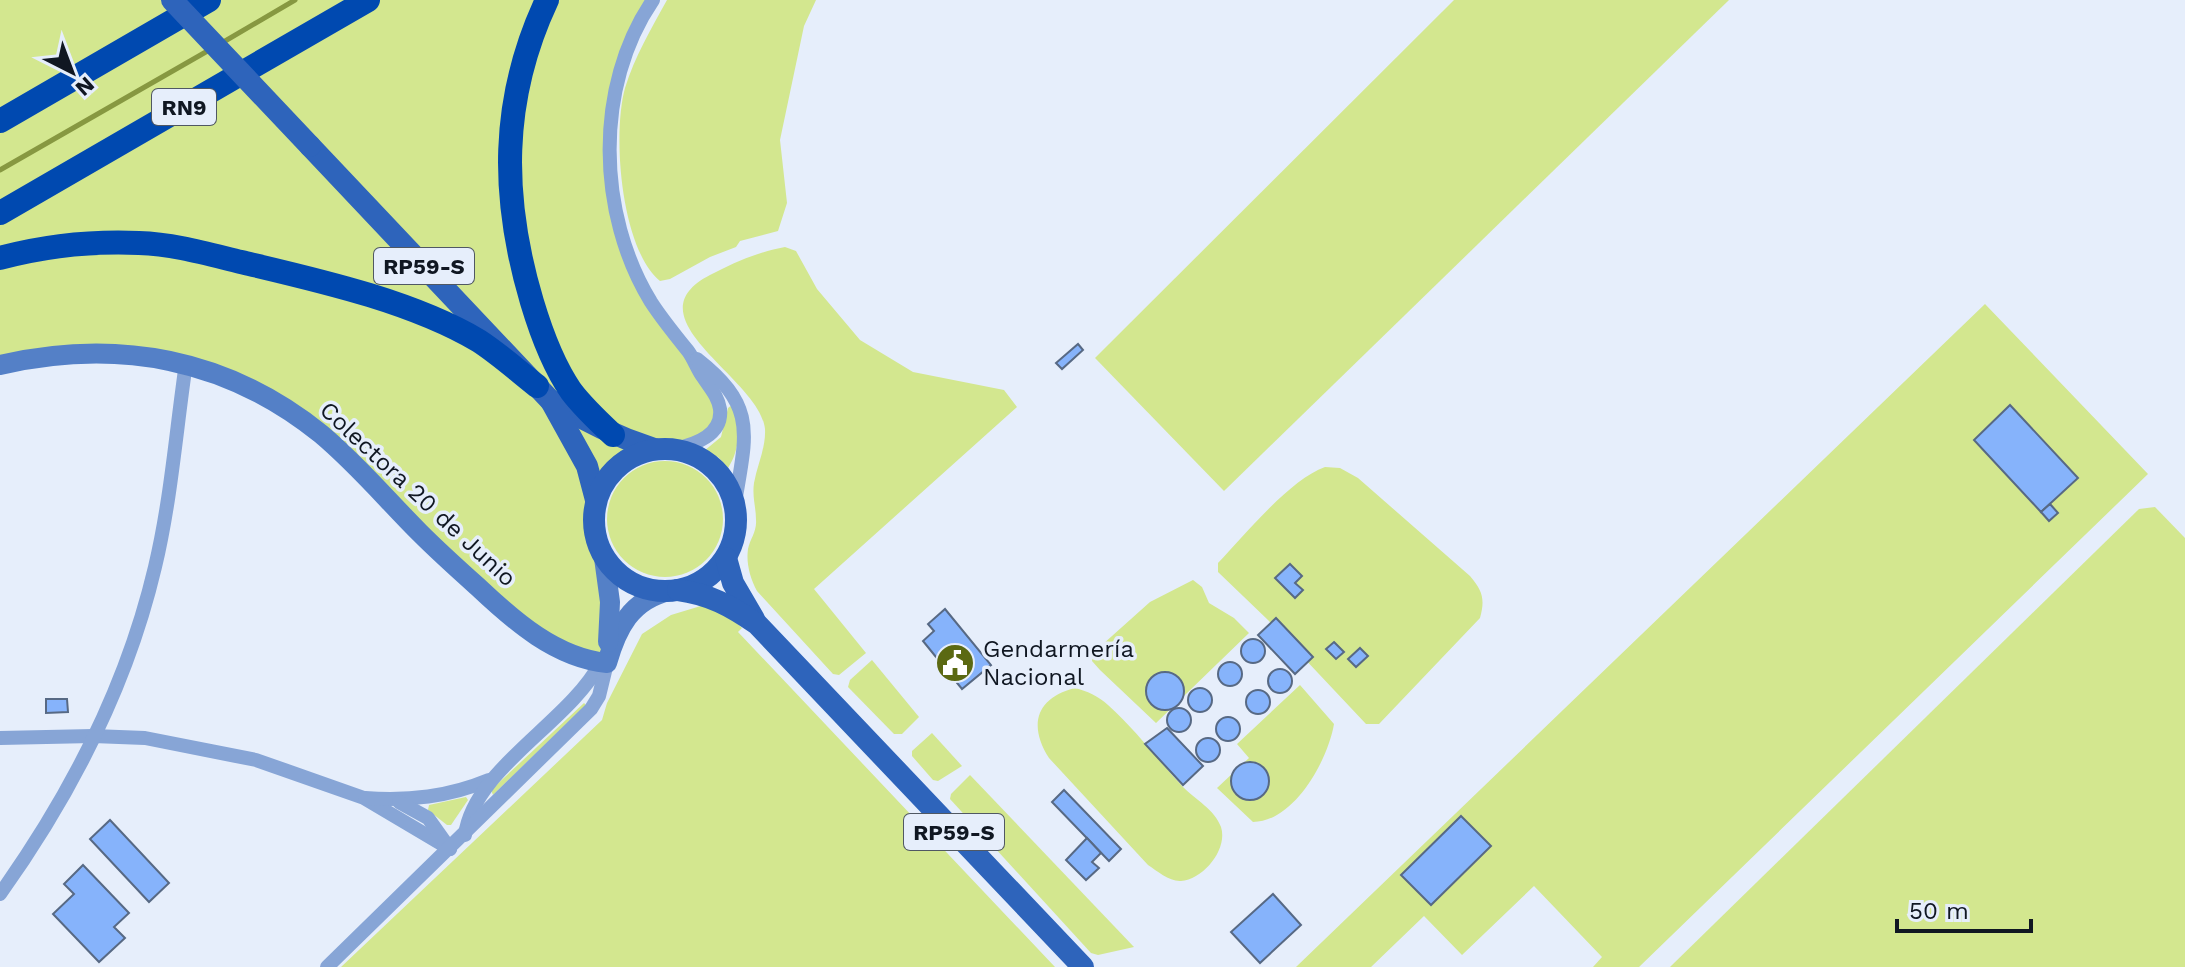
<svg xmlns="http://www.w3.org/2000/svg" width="2185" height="967" font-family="'Work Sans',sans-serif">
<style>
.green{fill:#d3e78f}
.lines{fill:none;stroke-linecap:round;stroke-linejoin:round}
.stream{stroke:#879841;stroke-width:5}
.building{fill:#86b3fb;stroke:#576984;stroke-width:2}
.minor{stroke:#87a5d6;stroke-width:14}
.secondary{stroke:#5480c7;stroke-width:20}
.primary{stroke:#2e64bb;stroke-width:22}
.motorway{stroke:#0049b0;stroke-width:24}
.primary-bridge{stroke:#2e64bb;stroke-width:22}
.labels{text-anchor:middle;stroke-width:7;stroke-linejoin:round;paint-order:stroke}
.shield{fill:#e6eefb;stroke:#505863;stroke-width:2}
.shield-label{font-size:22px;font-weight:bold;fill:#101722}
.street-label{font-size:24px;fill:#101722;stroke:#e6eefb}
.poi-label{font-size:24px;fill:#101722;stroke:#e6eefb;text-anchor:start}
</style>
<rect width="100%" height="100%" fill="#e6eefb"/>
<g class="green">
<path d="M0,0H653L627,49L609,144L633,269L716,395L714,429C702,435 688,445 675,449C661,452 647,449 633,456C603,472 587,507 596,540C599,549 604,554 604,563C605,596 602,630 601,662L549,643L284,406L158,358L0,365Z"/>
<path d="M667,0H816L804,26L780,140L787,203L778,231L740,241L736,247L710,257L670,279L660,281C621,249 612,135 625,88C635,56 651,29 667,0Z"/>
<path d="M1454,0H1729L1224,491L1095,358Z"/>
<path d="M785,247L796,251L817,289L860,340L913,372L1004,390L1017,407L814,589L866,653L839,675L833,674L757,591C750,578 746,563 748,549C750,539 757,531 756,520C756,507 752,497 754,483C757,465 766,448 765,429C760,378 627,318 710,275C735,262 758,252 785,247Z"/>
<path d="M1985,304L2148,474L1639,967H1593L1602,957L1534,886L1462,955L1424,916L1371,967H1296Z"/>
<path d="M732,405C740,427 741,448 728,468L718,457L704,451L721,437L728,408Z"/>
<circle cx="665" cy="519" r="58"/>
<path d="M1325,467L1340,468L1358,478L1470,576C1483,591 1485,600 1480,618L1379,724H1366L1268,620L1218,572V563C1246,534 1289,480 1325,467Z"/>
<path d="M2155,507L2185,538V967H1670L2139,509Z"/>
<path d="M1193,580L1202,587L1209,603L1234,618L1249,633L1156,723L1100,670L1092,661L1093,653L1150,602Z"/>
<path d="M704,605L730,616L742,628L738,632L1055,967H341L602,720L607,703L642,634L671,615Z"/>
<path d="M872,660L919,717L902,734H894L848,687L850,680Z"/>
<path d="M1300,685L1334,724C1328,760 1294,822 1253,822L1217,788L1249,758L1237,744Z"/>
<path d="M1075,688C1087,691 1098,696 1108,705C1135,729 1158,760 1183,787C1195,799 1215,810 1221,827C1228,849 1204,879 1181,881C1170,882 1157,871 1148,865L1049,758C1028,725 1036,698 1075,688Z"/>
<path d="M584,703L586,705L493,795L491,790Z"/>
<path d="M932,733L962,766L938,781L933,780L912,756V751Z"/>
<path d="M970,775L1134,947L1098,955L1091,953L950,799L951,794Z"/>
<path d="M466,797L468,800L451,825H447L428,810L429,805Z"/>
</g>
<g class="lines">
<g class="stream">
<path d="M220,44L295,0"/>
<path d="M0,170L211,49"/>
</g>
</g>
<g class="building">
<path d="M1078,344L1083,350L1062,369L1056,363Z"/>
<path d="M2010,405L2078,478L2041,512L1974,440Z"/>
<path d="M2050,504L2058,513L2049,521L2041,512Z"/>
<path d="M1290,564L1302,576L1295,583L1303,590L1295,598L1275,578Z"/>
<path d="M945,609L991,665L962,689L923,641L934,631L928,624Z"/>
<path d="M1276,618L1313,657L1295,674L1258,635Z"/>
<circle cx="1253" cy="651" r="12"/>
<path d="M1334,642L1344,652L1336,659L1326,649Z"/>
<path d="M1360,648L1368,656L1356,667L1348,659Z"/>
<circle cx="1230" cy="674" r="12"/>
<circle cx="1280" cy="681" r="12"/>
<circle cx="1165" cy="691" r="19"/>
<circle cx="1200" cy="700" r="12"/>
<circle cx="1258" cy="702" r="12"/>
<path d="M46,699H67L68,712L46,713Z"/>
<circle cx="1179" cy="720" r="12"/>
<circle cx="1228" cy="729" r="12"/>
<path d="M1167,728L1203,766L1183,785L1145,744Z"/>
<circle cx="1208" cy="750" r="12"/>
<circle cx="1250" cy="781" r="19"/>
<path d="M1064,790L1121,849L1109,861L1052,802Z"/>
<path d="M1461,816L1491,846L1431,905L1401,875Z"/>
<path d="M110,820L169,883L149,902L90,839Z"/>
<path d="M1087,838L1101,853L1092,862L1099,868L1086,880L1066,860Z"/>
<path d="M83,865L129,913L114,927L125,938L99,962L53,914L74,894L64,884Z"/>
<path d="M1273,894L1301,925L1260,963L1231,932Z"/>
</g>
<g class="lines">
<g class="minor">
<path d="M653,0C594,86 597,214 651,302C662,319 675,335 688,351C694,359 697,369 703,377C710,388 718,396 720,409C723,435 694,445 674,449"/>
<path d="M697,359C758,407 746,434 735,503"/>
<path d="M0,738L93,736L145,738L256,760L364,798L450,849"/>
<path d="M365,798C409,801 448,797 489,780"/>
<path d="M399,802L428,818L450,849"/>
<path d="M465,835C474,768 569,723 601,662"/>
<path d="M0,894C70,796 127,686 155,567C171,500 176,431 186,363"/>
<path d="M327,967L591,709L599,696L607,663"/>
</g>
<g class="secondary">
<path d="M0,365C117,338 227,358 321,434C357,464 387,500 420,533C439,552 459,570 478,587C514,621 556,658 607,663C617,628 631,600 669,591"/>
<path d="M604,558L610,602L608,642"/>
</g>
<g class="primary">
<path d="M310,146L550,400C584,421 617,437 654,449"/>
<path d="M551,401L587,466L596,500"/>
<circle cx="665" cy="520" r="71"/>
<path d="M726,558L733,583L754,619"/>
<path d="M678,590C709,594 731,606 757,624L1083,967"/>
</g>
<g class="motorway">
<path d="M547,0C500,100 501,198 532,302C541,332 553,365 571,391C583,407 598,421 613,435"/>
<path d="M0,121L209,0"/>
<path d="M0,213L368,0"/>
<path d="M0,258C45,246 93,241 139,243C174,244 208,254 241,262C317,280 412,301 479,341C499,354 518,371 537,386"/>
</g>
<path class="primary-bridge" d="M172,0L310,146"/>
</g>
<defs>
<g id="civic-disc" transform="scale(2)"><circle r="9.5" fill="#5b6912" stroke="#e6eefb"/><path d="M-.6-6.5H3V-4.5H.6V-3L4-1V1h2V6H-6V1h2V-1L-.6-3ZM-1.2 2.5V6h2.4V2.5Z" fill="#fff"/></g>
</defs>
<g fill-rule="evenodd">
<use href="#civic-disc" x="955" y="663"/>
</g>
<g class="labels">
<g class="shield">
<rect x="152" y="89" width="64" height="36" rx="6"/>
<rect x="374" y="248" width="100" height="36" rx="6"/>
<rect x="904" y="814" width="100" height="36" rx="6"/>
</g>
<g class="shield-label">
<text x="184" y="115">RN9</text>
<text x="424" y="274">RP59-S</text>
<text x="954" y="840">RP59-S</text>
</g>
<g class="street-label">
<text transform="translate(418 494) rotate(43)" y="8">Colectora 20 de Junio</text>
</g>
<g class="poi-label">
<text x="983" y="657">Gendarmería<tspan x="983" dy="28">Nacional</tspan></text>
</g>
</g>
<g transform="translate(72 72) rotate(138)" stroke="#e6eefb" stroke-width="6" paint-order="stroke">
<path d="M0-6L14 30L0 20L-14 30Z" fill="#101722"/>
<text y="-12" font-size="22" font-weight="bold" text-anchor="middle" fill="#101722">N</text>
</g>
<path d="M1897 919v12h134v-12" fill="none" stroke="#101722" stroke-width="4"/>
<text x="1909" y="919" font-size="24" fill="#101722" stroke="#e6eefb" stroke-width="6" paint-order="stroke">50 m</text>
</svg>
